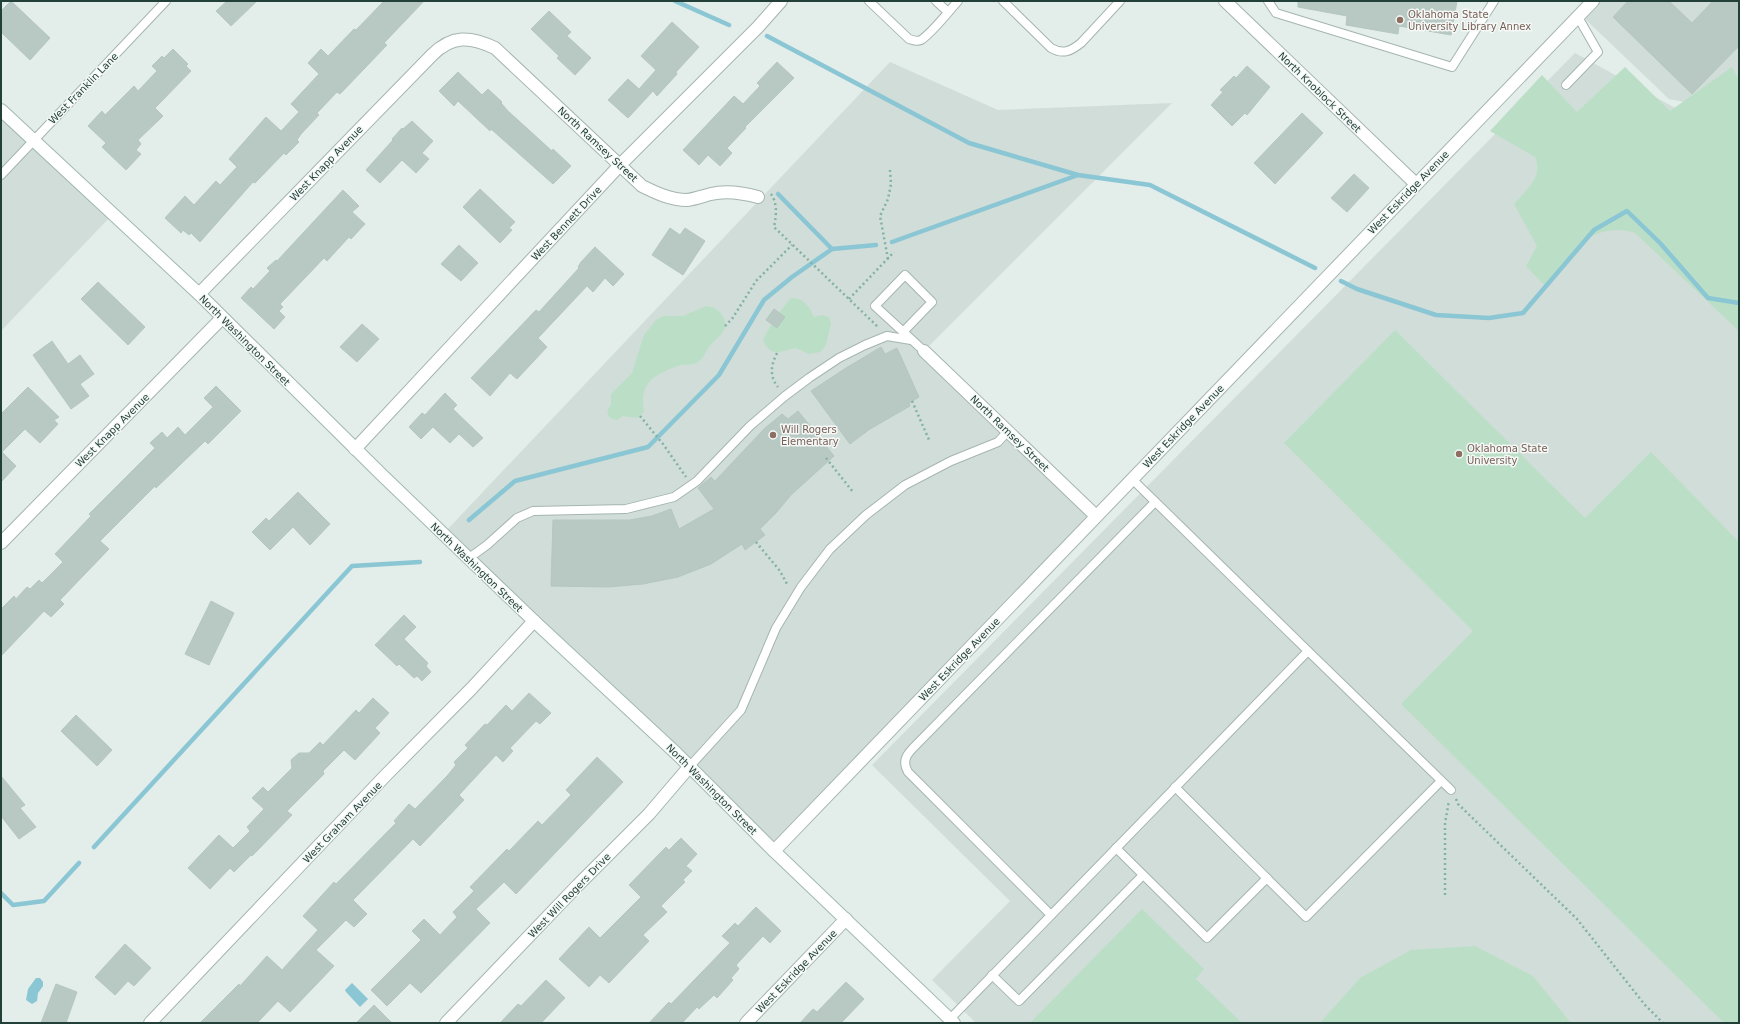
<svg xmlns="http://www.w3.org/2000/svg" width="1740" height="1024" font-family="'DejaVu Sans',sans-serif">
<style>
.built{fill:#d1ddd8}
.green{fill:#bbdfc6}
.water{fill:#8ac6d4}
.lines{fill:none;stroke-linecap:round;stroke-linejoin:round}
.stream{stroke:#8ac6d4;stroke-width:4.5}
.building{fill:#b8c8c2;stroke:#b5c7c0}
.service-casing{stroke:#a5b5b0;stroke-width:10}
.minor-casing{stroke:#a5b5b0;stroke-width:14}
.secondary-casing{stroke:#a1b9b1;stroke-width:14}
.path{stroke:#82b2a4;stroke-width:2.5;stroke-dasharray:2 3;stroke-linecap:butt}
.service{stroke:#fff;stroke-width:8}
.minor{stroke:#fff;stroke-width:12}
.secondary{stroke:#fff;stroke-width:12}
.education-dot{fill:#8d6e63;stroke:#f4f9f7;stroke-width:1.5}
.labels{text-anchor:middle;stroke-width:3;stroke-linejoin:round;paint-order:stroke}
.education-label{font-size:10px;fill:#785e54;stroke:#f4f9f7;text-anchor:start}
.street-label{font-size:10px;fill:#223f38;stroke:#f4f9f7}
</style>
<rect width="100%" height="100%" fill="#e3ede9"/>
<g class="built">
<path d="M1594,1H1739V123L1704,106L1669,99L1581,15Z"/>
<path d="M1575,53L1739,143V1023H976L932,980L1010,901L872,765Z"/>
<path d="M890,62L998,110L1172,103L922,353L1094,516L774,849L445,532Z"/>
<path d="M1,111L111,216L1,331Z"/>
</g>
<g class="green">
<path d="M1625,67L1670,111L1732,67L1739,80V331L1635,233C1619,227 1600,230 1586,240L1551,283L1543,284L1526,266L1537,246L1514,204C1526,190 1544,177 1535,157L1490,131L1542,75L1577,112Z"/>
<path d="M791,298C804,298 809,306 814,317L822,315L829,317L831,325C827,335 829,345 820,352L809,354L796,348C780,351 772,359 763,340C766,332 785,304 791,298Z"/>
<path d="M706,306C714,307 719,309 723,317C731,331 716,337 709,347C705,352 704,358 698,362C692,366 687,364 681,365C673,367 656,375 651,380C642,389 642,401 644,412L637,418L623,416L617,420L610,418C606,413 607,409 611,405V394L632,373L644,335L656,320L664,316H683Z"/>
<path d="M1395,330L1585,518L1651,452L1739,542V1023H1724L1401,704L1473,631L1284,443Z"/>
<path d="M1142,909L1204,969L1196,979L1242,1023H1030Z"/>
<path d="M1475,946L1533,976L1571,1023H1320L1360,978L1411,950Z"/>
</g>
<g class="water">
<path d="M36,978H40L43,982V986L38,993L37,1001L32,1004L26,1000L28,989Z"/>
<path d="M352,983L368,999L360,1007L346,992L345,990Z"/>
</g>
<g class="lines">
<g class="stream">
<path d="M675,1L729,25"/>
<path d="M767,36L969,143L1078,175L1150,185L1315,268"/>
<path d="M778,194L832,249L876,245"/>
<path d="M892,242L1078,175"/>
<path d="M1341,281L1357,289L1436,315L1489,318L1523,313L1594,230L1627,211L1660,243L1708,298L1739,303"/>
<path d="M469,520L515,481L648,447L719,375L764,300L792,277L832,249"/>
<path d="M94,847L352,566L420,562"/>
<path d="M1,893L13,905L44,901L79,863"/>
</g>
</g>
<g class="building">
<path d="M11,1L50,38L30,60L1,32V11Z"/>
<path d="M227,1H257L231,26L216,11Z"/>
<path d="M384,1H424L384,43L387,45L340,94L337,92L317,113L319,115L301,134L297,140L299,142L286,155L284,153L255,183L253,182L200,242L191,233L189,235L183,230L181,233L165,218L185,196L194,205L216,181L220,185L237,167L229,159L266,117L281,131L299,112L291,104L319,74L308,63L321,49L328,56L354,29L356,30Z"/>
<path d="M1298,1H1457L1451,35L1399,26L1398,34L1346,25L1347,16L1298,7Z"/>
<path d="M1628,1H1669L1692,23L1713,1H1739V46L1692,94L1613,17Z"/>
<path d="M549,11L571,32L567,36L591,58L575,75L557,58L559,56L531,29Z"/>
<path d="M672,22L699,47L676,72L677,74L657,96L653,91L628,118L608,100L628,79L639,89L656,70L641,56Z"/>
<path d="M173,49L188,64L186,66L191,71L155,108L163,116L138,140L141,144L136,150L141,154L126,170L102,147L106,143L88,126L102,111L105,115L134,86L138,91L157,71L152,66L162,56L164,58Z"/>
<path d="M777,62L794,78L745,127L746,128L727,148L732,153L720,166L708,155L699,165L683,150L734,96L743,104L760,86L757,83Z"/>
<path d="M1247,66L1270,87L1247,115L1245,113L1232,126L1211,105L1223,92L1220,90L1234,76L1236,78Z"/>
<path d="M458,72L482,95L488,89L502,102L501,103L508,111L552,151L553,149L571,166L553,184L491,129L490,131L458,101L454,106L439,91Z"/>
<path d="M1302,113L1323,133L1275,184L1254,163Z"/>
<path d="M412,121L433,141L422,153L429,159L416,173L402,160L380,183L366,170L393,140L392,139L402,128L403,129Z"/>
<path d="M1354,174L1369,188L1347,212L1331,198Z"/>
<path d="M480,189L515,222L509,228L512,230L500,243L463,207Z"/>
<path d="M343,190L359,206L352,212L365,224L351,239L349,237L327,261L324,258L280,304L283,307L279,311L285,317L274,329L241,298L251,287L253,289L270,271L267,268L276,260L277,261Z"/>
<path d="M670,228L680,235L685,228L705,241L683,275L652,255Z"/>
<path d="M459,245L478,263L461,281L441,264Z"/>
<path d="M595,247L624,274L613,286L605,278L593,292L587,286L538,338L547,347L517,379L510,373L490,396L471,378L536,310L539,312L579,268L578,267L581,262Z"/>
<path d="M98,282L145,327L128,345L81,299Z"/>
<path d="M774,309L785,317L777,328L766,320Z"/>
<path d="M362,324L379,339L357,362L340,347Z"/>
<path d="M52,341L68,364L80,355L94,374L80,384L89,396L71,409L33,355Z"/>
<path d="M881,347L885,354L897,348L919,397L909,403L910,406L870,429L850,444L811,391L846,368Z"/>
<path d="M216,386L241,411L208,444L205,441L156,488L155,486L100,541L109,549L60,600L64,604L51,617L44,611L1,656V609L14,596L16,599L27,587L30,589L39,580L42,583L63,562L55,554L91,516L89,514L155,448L150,443L162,432L167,438L178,427L185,435L213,407L204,398Z"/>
<path d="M28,387L59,417L54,420L58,424L40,443L25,429L2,452L16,466L1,482V414Z"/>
<path d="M445,393L457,405L453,409L483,438L473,447L459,434L450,443L433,427L421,439L409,427L422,413L425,415Z"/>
<path d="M798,411L834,456L791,495L776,513L760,529L765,535L745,550L742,544L711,564L678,577L643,584L608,587L551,586L553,520H630L652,516L671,509L679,529L714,509L698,488L711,477L715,481L764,429L782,414L788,419Z"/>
<path d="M298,492L330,524L310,545L293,527L270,550L252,532L266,518L269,521Z"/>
<path d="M211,601L234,613L209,665L185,654Z"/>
<path d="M404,615L416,627L404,639L428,663L426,666L431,672L422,681L417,676L414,678L399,664L397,666L375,645Z"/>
<path d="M529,693L551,713L540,724L536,721L510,748L513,751L503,762L496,755L459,795L464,800L420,846L413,839L353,900L367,914L354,927L346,920L316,950L334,966L290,1012L278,1001L257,1023H200L239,984L240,986L267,956L282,970L318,930L303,916L334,882L336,884L396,823L394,821L409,804L415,809L447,776L456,765L454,762L468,748L465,745L485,724L487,725L506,705L512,711Z"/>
<path d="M373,698L389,713L375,728L380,733L355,760L344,750L323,771L324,774L287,811L292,815L252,856L251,855L234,872L230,868L210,889L188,868L219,835L233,848L250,831L247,827L264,809L252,798L263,787L268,792L292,768L291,760L299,753H309L320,742L323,745L356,710L359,713Z"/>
<path d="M76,715L112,750L97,766L61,731Z"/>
<path d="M597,757L623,782L516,894L504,882L476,909L490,923L421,993L410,983L387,1006L371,990L421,940L412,931L424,919L440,935L457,917L453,912L474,891L470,887L507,849L509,851L538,821L542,825L571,795L566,790Z"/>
<path d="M1,776L25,805L20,808L36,827L19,839L1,816Z"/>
<path d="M681,838L697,854L686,866L692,871L683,880L685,882L661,906L667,912L643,935L649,941L609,983L600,975L589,987L559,959L589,927L600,938L641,897L629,885L666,847L669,850Z"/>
<path d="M756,907L781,931L770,943L763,936L736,965L739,969L731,978L733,980L717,998L714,995L699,1009L697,1007L682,1023H649L669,1002L671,1004L730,943L722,936L735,923L738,926Z"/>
<path d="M125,944L151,968L134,986L128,981L115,995L95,977Z"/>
<path d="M546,980L565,998L541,1023H500L518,1004L521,1006Z"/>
<path d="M846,982L864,999L841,1023H800L813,1009L817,1012Z"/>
<path d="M56,984L77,992L66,1023H41Z"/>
<path d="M374,1005L392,1023H356Z"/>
</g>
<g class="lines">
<g class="service-casing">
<g id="service">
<path d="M869,1L909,39C913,40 917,42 921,40C932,33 949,11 958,1"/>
<path d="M936,1L948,12"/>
<path d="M1003,1L1051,48C1063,55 1071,51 1081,43L1120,1"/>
<path d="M1268,1L1276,13L1452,67L1494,1"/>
<path d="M1566,85L1598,52L1578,17"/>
<path d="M1,175L166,1"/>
<path d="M903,332L932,302L905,275L875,306L924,351"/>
<path d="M469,558L487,545L517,518L533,511L626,509L674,497L697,481L750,426L785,396L809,378L839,358L865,345L887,336L911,340"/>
<path d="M1308,651L1451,790"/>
<path d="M690,766L741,710L776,628L801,587L830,549L866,515L905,485L951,461L998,442L1008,431"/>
<path d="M1175,787L1306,917L1441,781"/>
<path d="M1116,848L1207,938L1267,878"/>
<path d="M1051,915L908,772C901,760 908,753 916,745L1155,502"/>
<path d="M992,975L1019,1001L1143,875"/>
<path d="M950,1019L1308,651L1132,479"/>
</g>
</g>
<g class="minor-casing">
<g id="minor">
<path d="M1225,1L1416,184"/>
<path d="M199,294L432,55C452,35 470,36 495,48L642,186C656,193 671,200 687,200C695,199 703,196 711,194C727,190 743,193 758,197"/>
<path d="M924,351L1096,516"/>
<path d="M355,449L620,165L758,27L781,1"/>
<path d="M1,543L222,318"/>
<path d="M774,851L1593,1"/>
<path d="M150,1023L386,775L472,688L534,621"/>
<path d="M446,1023L578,885L649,814L690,766"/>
<path d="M746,1023L846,919"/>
</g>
</g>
<g class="secondary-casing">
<path id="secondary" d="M1,110L199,294L382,475L534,621L677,754L774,851L954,1023"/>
</g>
<g class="path">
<path d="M771,194C778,204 776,216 774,227L878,327"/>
<path d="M888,259L880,216L888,199L891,184L890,170"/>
<path d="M849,299L894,252"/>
<path d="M725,326L732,319L756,281L792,245"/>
<path d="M777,353C771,365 769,376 778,387"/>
<path d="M912,401L930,442"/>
<path d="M640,416L663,444L686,477"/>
<path d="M826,458L853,492"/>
<path d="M756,542L780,571L788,586"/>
<path d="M1456,799L1458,804L1577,919L1645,1005L1663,1023"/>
<path d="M1445,895V823L1449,801"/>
</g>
<use href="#service" class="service"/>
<use href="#minor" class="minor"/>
<use href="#secondary" class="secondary"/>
</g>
<g class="education-dot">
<circle cx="1400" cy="20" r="4"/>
<circle cx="773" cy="435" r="4"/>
<circle cx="1459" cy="454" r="4"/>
</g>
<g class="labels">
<g class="education-label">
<text x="1408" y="18">Oklahoma State<tspan x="1408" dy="12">University Library Annex</tspan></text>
<text x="781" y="433">Will Rogers<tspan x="781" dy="12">Elementary</tspan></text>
<text x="1467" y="452">Oklahoma State<tspan x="1467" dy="12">University</tspan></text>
</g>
<g class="street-label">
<text transform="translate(83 88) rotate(-46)" y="4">West Franklin Lane</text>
<text transform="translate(1320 92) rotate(44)" y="4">North Knoblock Street</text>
<text transform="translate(598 144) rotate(43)" y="4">North Ramsey Street</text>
<text transform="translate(326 163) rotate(-46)" y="4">West Knapp Avenue</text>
<text transform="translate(1408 192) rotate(-46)" y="4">West Eskridge Avenue</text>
<text transform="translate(566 223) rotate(-47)" y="4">West Bennett Drive</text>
<text transform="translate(245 340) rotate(45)" y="4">North Washington Street</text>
<text transform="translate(1183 426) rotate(-46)" y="4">West Eskridge Avenue</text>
<text transform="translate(112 430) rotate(-45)" y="4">West Knapp Avenue</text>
<text transform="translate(1010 433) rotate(44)" y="4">North Ramsey Street</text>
<text transform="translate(477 567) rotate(44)" y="4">North Washington Street</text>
<text transform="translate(959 659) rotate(-46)" y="4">West Eskridge Avenue</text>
<text transform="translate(712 789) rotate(45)" y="4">North Washington Street</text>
<text transform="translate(342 822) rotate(-46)" y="4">West Graham Avenue</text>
<text transform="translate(569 895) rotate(-46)" y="4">West Will Rogers Drive</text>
<text transform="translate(796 971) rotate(-46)" y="4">West Eskridge Avenue</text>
</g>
</g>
<rect width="1740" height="1024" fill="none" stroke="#223f38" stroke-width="4"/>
</svg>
